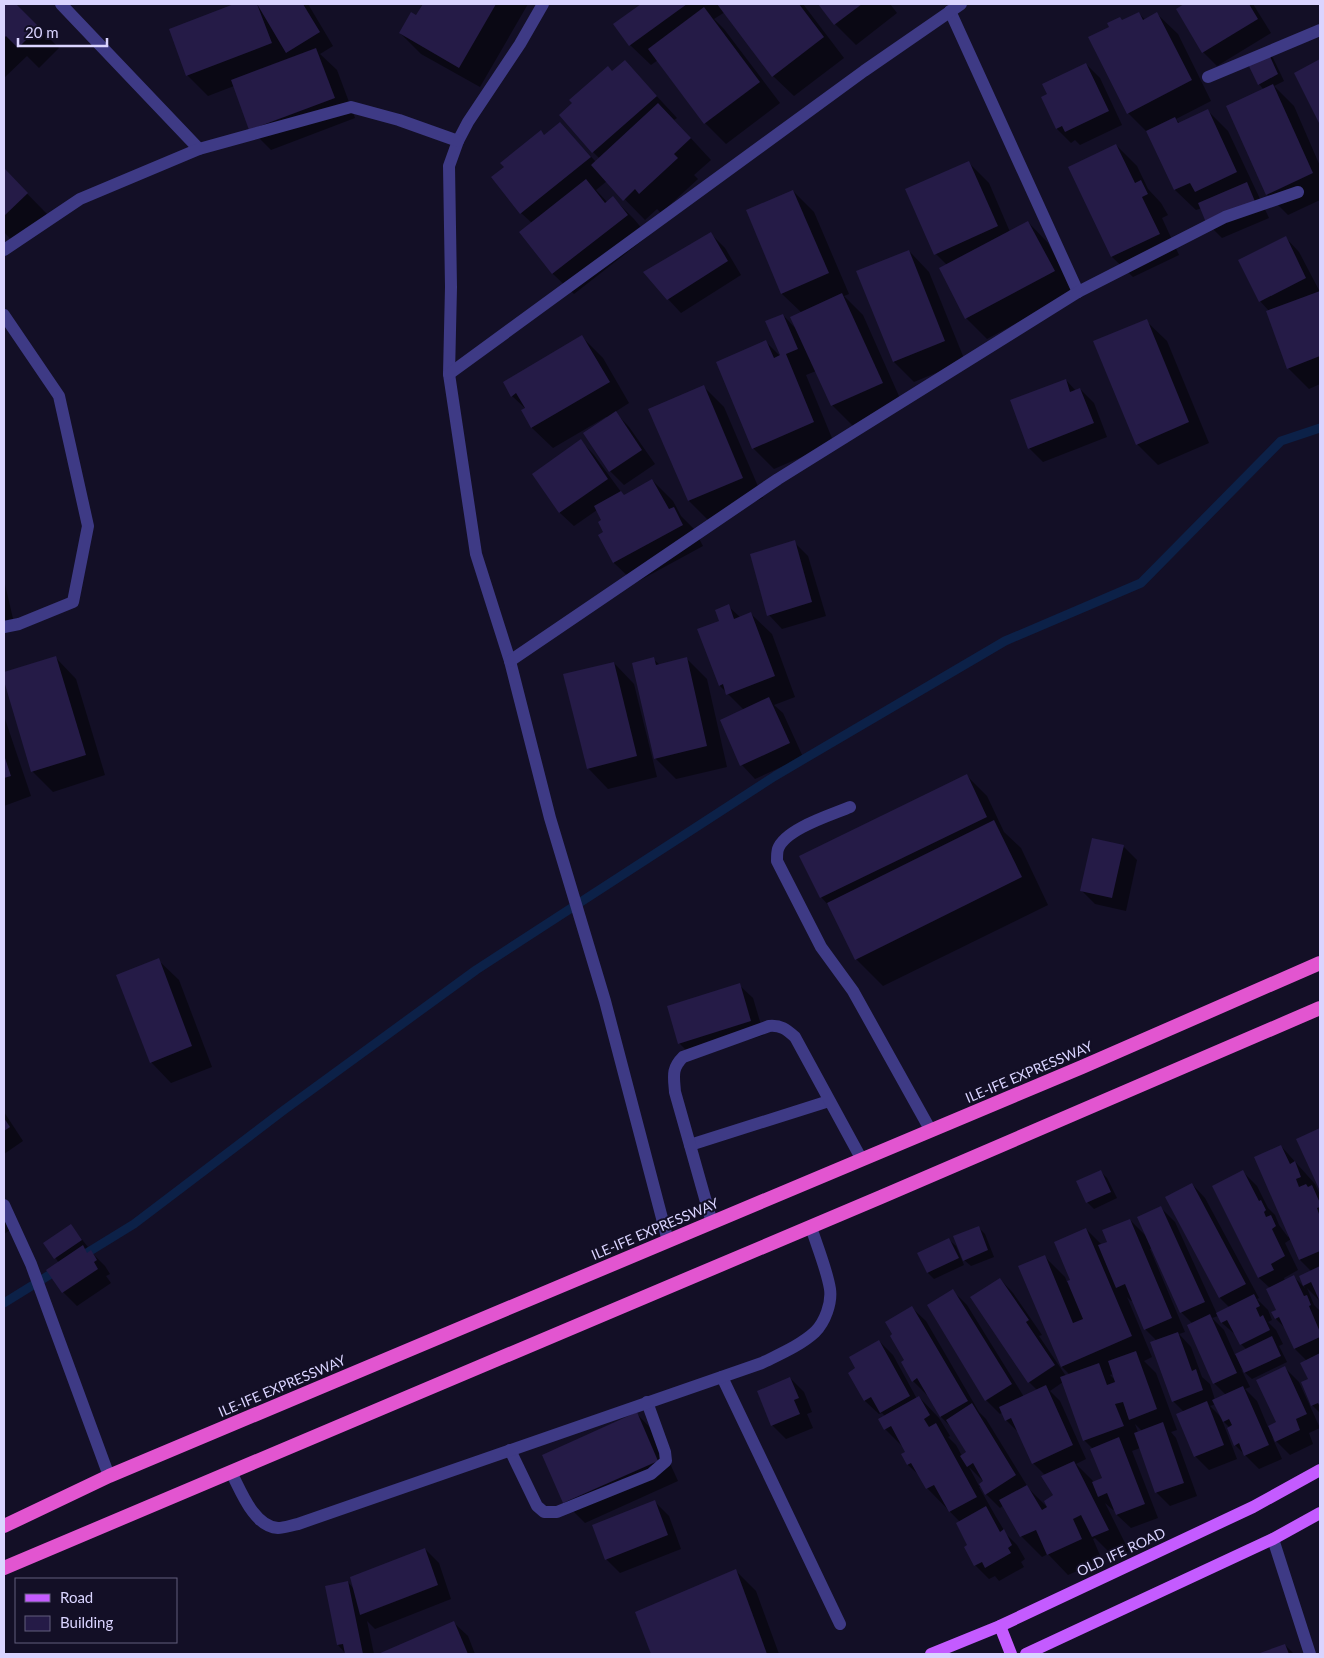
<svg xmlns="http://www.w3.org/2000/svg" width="1324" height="1658" font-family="Lato,sans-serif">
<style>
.shadow{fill:#0007;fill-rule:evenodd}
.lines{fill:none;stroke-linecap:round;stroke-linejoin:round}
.stream{stroke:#0c2148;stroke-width:9}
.building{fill:#251b47}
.service{stroke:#3e3a85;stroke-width:12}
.minor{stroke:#3e3a85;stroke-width:12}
.primary{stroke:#c45bff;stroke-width:12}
.trunk{stroke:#e255d0;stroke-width:14}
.labels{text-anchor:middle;stroke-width:4;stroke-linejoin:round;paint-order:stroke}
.street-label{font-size:14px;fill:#dad4ff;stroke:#130f26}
</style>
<rect width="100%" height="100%" fill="#130f26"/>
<g class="shadow">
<path d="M4,4H15L59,48L39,68L27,56L4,78Z"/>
<path d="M238,4H308L333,46L320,54L337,70L355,118L271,150L250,129L234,86L208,96L187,75L171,29Z"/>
<path d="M424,4H528L480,87L421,54L400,33L416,17Z"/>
<path d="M643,4H803L844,58L794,96L773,76L725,12L714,19L724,29L780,103L726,144L705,123L658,60L651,65L630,45L615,24Z"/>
<path d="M820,4H890L897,13L856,45L835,24Z"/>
<path d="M1187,4H1253L1271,33L1217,66L1203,52L1177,10Z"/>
<path d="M1139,13L1145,20L1157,14L1178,34L1211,101L1176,119L1180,124L1208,111L1228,131L1269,218L1222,238L1208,224L1202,208L1196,210L1175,190L1149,134L1128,113L1123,21Z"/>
<path d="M1266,51L1273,58L1284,81L1274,86L1294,106L1320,166V200L1288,215L1267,194L1264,90L1259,84Z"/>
<path d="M1320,61V122L1296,73Z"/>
<path d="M625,62L677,118L674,120L711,160L694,175L698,179L661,213L657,209L645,220L607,181L596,190L608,203L613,198L634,219L648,236L574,294L553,274L521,232L532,223L521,213L544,136L560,124L596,162L599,158L593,152L613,73Z"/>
<path d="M1086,64L1100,78L1122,125L1080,145L1075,140L1071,143L1057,129L1042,97L1049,94Z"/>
<path d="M1116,145L1137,166L1148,189L1161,203L1168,215L1162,218L1179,255L1133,277L1112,257L1069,168Z"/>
<path d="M968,162L989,183L1010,232L1028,222L1048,243L1074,292L987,339L966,318L947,265L936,254Z"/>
<path d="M4,170L47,214L16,245L4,232Z"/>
<path d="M793,191L814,212L849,294L844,296L863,315L902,403L853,426L832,405L816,371L806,375L834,443L774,469L753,448L765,341L782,358L783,315L797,330L802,313L782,294L747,211Z"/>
<path d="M711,234L725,248L741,275L681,313L668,299Z"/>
<path d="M1286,238L1299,252L1320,292V384L1309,389L1288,368L1269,311L1260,301Z"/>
<path d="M909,251L929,272L965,361L914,382L894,362Z"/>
<path d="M1146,321L1167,341L1209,443L1158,465L1137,444Z"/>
<path d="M582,337L603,358L629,403L615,412L629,427L655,464L624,485L610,471L585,434L608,418L606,417L553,448L532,428L523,411L526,409L512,396Z"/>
<path d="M1066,380L1076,391L1080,389L1094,403L1107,437L1043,462L1029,448Z"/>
<path d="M704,387L724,407L763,498L709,521L689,501L650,410Z"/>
<path d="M581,441L594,455L624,496L652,480L673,501L681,516L694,529L703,546L635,583L614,563L600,535L605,533L603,521L597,510L574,526L560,513L533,474Z"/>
<path d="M794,542L808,556L826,616L782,629L769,615Z"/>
<path d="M4,580L14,623L4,626Z"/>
<path d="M728,606L741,618L751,614L772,634L795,697L774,705L783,713L803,757L755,779L742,765L744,710L720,686V622Z"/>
<path d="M56,658L76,679L105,775L53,792L32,771L4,674Z"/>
<path d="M686,658L707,679L727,767L676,779L655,758L653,659L660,665Z"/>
<path d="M614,663L634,684L657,777L608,789L588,768Z"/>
<path d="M4,716L31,796L4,806Z"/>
<path d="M967,776L987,796L1004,832L1021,848L1048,905L883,986L856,959L830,907L821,897Z"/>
<path d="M1124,847L1137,860L1126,911L1095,904L1081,890Z"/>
<path d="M158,960L179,980L212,1067L171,1083L151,1062Z"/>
<path d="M739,985L753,998L764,1035L693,1057L679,1043Z"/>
<path d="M4,1112L23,1141L4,1154Z"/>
<path d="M1320,1129V1188L1298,1140Z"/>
<path d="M1281,1146L1315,1184L1320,1195V1299H1318L1307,1288L1314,1305L1320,1311V1413L1312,1405L1307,1361L1295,1349L1285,1328L1276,1319L1277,1310L1270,1288L1259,1278L1214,1187L1243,1172L1257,1186L1268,1208L1275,1215L1279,1225L1288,1237L1290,1236ZM1291,1239L1300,1260L1312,1272L1300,1277L1305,1288L1294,1277L1285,1281L1284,1278L1298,1270L1285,1243Z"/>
<path d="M1100,1171L1107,1178L1117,1198L1094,1209L1087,1202Z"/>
<path d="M1192,1184L1205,1198L1259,1298L1257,1299L1268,1310L1272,1320L1268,1322L1276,1330L1283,1344L1279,1346L1287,1362L1252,1379L1241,1369L1250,1387L1245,1389L1257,1401L1268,1427L1277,1423L1285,1368L1299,1382L1320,1428L1309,1433L1313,1444L1290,1455L1272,1437L1282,1459L1259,1469L1235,1445L1230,1428L1222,1420L1237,1459L1209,1470L1195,1456L1184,1412L1173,1401L1157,1341L1145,1329L1133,1300L1131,1301L1127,1297L1152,1357L1144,1361L1156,1373L1177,1430L1171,1432L1176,1438L1197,1496L1170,1506L1156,1492L1140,1448L1132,1451L1158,1518L1131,1528L1117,1515L1115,1509L1113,1510L1105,1503L1129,1551L1114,1557L1095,1538L1093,1539L1102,1560L1068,1575L1048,1554L1042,1557L1021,1536L1004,1505L1000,1508L986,1494L981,1486L979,1487L996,1517L1007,1535L1017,1545L1025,1559L1021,1562L1024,1567L999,1581L995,1576L989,1579L975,1565L960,1522L927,1488L920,1476L908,1465L903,1454L907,1453L905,1449L885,1429V1416L882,1413L879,1414L865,1401L850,1373L857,1369L879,1341L893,1355L917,1399L919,1397L939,1418L950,1436L948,1437L956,1445L962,1456L967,1453L952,1428L941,1417L928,1394L927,1395L913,1381L905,1360L912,1308L926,1321L979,1412L986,1419L1029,1489L1048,1508L1054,1496L1045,1475L1033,1463L1020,1434L1006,1420L1003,1412L1000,1414L986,1400L953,1291L967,1305L1024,1397L1038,1391L1029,1382L972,1298L1000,1279L1013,1293L1042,1335L1039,1336L1066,1376L1070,1375L1062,1367L1044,1256L1065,1277L1067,1282L1072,1281L1086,1229L1102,1245L1108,1242L1130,1220L1147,1237L1161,1208L1175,1222L1217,1314L1230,1308L1220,1298L1167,1198ZM1152,1248L1181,1312L1193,1324L1214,1383L1226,1395L1215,1400L1210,1384L1202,1377L1191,1347L1179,1334L1185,1332L1150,1249ZM1218,1316L1222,1323L1237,1336L1241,1344L1247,1350L1235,1355L1224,1330L1212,1318ZM1114,1374L1117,1382L1110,1375ZM1063,1382L1084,1440L1093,1449L1103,1479L1094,1482L1076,1464L1086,1459L1060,1401L1050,1391ZM1216,1404L1221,1417L1210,1406ZM1135,1424L1142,1431L1138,1432ZM969,1467L982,1480L983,1479L985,1482L979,1486Z"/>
<path d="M4,1220L10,1230L4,1234Z"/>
<path d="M71,1226L88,1247L85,1249L89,1253L91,1252L105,1266L110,1274L106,1276L111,1283L77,1306L63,1292L59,1263L45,1243Z"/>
<path d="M979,1228L985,1234L994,1257L971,1266L963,1259Z"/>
<path d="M949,1240L956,1246L964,1265L934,1279L928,1273L919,1254Z"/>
<path d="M790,1378L804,1392L812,1412L807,1414L813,1428L786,1439L772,1425Z"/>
<path d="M637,1414L657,1435L678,1481L585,1523L564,1502Z"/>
<path d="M655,1502L669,1516L681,1549L620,1573L606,1559Z"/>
<path d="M425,1549L439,1563L451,1599L375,1629L367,1621L374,1654H346L338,1645L348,1582L354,1589Z"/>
<path d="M735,1570L756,1591L779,1654H653L637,1613Z"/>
<path d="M454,1623L468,1636L475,1654H381Z"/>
<path d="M1285,1645L1294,1654H1260Z"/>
</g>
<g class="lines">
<g class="stream">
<path d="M77,1259L134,1224L284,1110L476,970L775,776L1005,641L1141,583L1281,441L1320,428"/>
<path d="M4,1303L59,1269"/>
</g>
</g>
<g class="building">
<path d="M4,4H16L39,27L18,48L6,36L4,38Z"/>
<path d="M234,4H303L320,32L286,53L257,4L272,43L186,76L169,29Z"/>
<path d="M423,4H496L459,68L399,33L411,12L416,15Z"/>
<path d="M641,4H687L629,46L613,24Z"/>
<path d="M717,4H799L824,37L772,77Z"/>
<path d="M818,4H862L834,25Z"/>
<path d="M1184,4H1249L1258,19L1202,53L1176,9Z"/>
<path d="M704,7L760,82L704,124L648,49Z"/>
<path d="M1139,12L1143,20L1157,12L1192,80L1127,114L1088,37L1109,27L1107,23L1120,17L1122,20Z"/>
<path d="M316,48L335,98L249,130L231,80Z"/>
<path d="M1267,50L1278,74L1258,85L1246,60Z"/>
<path d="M1320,59V125L1294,73Z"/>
<path d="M625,60L657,96L592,153L559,115L572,103L569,100L608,66L612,71Z"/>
<path d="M1086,63L1109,111L1065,132L1062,126L1056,129L1041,97L1047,94L1042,84Z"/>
<path d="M1273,84L1313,173L1266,195L1226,106Z"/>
<path d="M658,103L691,138L674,154L678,158L639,194L635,189L623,201L591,165Z"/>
<path d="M1208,109L1237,172L1195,192L1190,183L1174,190L1146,131L1175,117L1178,123Z"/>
<path d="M560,122L591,157L520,214L491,177L504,167L500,163L541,130L544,135Z"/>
<path d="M1116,144L1135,183L1141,180L1148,194L1142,197L1160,234L1111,257L1068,167Z"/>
<path d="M969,161L998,226L934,255L905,189Z"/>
<path d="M4,168L28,193L4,216Z"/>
<path d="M586,179L605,203L613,196L628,215L552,274L519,232Z"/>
<path d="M1247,182L1256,204L1207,225L1198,203Z"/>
<path d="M793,190L829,273L781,294L746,210Z"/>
<path d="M1028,221L1055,271L965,319L939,268Z"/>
<path d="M711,232L728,261L667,300L643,272Z"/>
<path d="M1286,236L1306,278L1259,302L1238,260Z"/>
<path d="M909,250L945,341L893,362L856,271Z"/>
<path d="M1320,291V356L1287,369L1266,311Z"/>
<path d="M842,293L883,383L831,406L790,317Z"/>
<path d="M783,314L798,349L786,354L814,422L752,449L716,362L766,340L774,358L780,355L765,321Z"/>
<path d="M1147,319L1189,422L1136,445L1093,341Z"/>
<path d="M582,335L610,382L531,428L521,410L525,408L516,393L511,397L503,382Z"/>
<path d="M1066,379L1070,392L1080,388L1094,423L1028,449L1010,400Z"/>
<path d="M704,385L743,478L688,501L648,409Z"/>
<path d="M616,411L642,450L609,472L583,433Z"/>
<path d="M581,439L608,479L559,513L532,474Z"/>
<path d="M652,479L669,509L674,507L683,525L613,563L598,535L603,532L598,522L601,520L594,506L621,491L624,495Z"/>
<path d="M795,540L812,602L767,616L750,554Z"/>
<path d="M729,604L734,619L751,612L775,676L726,695L723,684L719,686L697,629L719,621L715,610Z"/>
<path d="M56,656L86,755L31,772L4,681V672Z"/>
<path d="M654,657L656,665L687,657L707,746L654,759L632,663Z"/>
<path d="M614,662L637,756L587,769L563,674Z"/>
<path d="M769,697L790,743L740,766L720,720Z"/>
<path d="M4,755L11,776L4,778Z"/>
<path d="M967,774L987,817L820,898L799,856Z"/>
<path d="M994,820L1022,877L855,960L827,903Z"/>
<path d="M1092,838L1124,845L1112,898L1080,891Z"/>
<path d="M159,958L192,1046L150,1063L116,975Z"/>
<path d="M740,983L751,1021L678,1044L667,1006Z"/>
<path d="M4,1118L10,1127L4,1131Z"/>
<path d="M1320,1128V1191L1296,1139Z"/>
<path d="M1281,1145L1290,1164L1295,1161L1301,1177L1296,1179L1299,1187L1306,1184L1308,1187L1312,1185L1320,1203V1207L1317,1208L1320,1217V1251L1299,1260L1254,1157Z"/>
<path d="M1101,1170L1111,1192L1086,1203L1076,1181Z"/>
<path d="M1243,1170L1259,1201L1261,1200L1266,1210L1264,1212L1266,1217L1271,1215L1276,1226L1272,1229L1285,1256L1271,1264L1274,1270L1258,1278L1212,1186Z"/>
<path d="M1192,1183L1246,1284L1219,1298L1165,1197Z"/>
<path d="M1161,1206L1205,1302L1180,1313L1137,1217Z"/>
<path d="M1130,1219L1172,1318L1144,1330L1125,1284L1116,1288L1098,1245L1107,1242L1102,1230Z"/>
<path d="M71,1224L82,1240L54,1259L43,1243Z"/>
<path d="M979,1226L988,1250L963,1261L953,1236Z"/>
<path d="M1086,1228L1132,1336L1061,1367L1018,1266L1045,1255L1073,1323L1083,1319L1067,1281L1070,1280L1054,1242Z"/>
<path d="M949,1238L959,1258L927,1273L917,1253Z"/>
<path d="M83,1245L87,1253L91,1250L97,1260L94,1262L98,1269L62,1293L46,1270Z"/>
<path d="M1320,1266V1302L1311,1282L1303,1286L1299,1276Z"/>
<path d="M1294,1275L1304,1296L1307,1295L1311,1305L1309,1306L1320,1332V1337L1294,1349L1279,1317L1275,1319L1271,1312L1276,1310L1266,1289Z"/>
<path d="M1000,1278L1029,1320L1026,1322L1055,1365L1028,1383L970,1297Z"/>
<path d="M953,1289L1012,1384L985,1401L927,1305Z"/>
<path d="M1254,1294L1260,1306L1256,1308L1260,1317L1263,1315L1270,1330L1240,1345L1227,1320L1221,1323L1216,1313Z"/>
<path d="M912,1306L968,1401L940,1417L917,1378L912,1382L901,1362L904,1360L890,1336L892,1334L885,1322Z"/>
<path d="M1210,1314L1237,1373L1213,1384L1187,1325Z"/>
<path d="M1178,1332L1192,1371L1196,1369L1203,1390L1172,1402L1150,1342Z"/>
<path d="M1272,1336L1281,1356L1244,1373L1235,1354Z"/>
<path d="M879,1340L910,1396L880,1413L871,1397L864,1401L848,1373L855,1368L849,1357Z"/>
<path d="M1136,1351L1157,1409L1129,1420L1123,1402L1115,1404L1124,1426L1083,1441L1060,1377L1099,1363L1107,1385L1115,1382L1108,1361Z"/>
<path d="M1320,1353V1407L1318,1403L1311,1406L1301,1382L1308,1379L1300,1363Z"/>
<path d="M1285,1366L1307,1414L1296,1419L1300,1430L1275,1442L1268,1426L1276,1422L1256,1380Z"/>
<path d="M790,1377L799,1398L794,1400L800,1414L771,1426L757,1391Z"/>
<path d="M1046,1385L1073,1445L1032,1464L1011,1418L1005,1421L999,1407Z"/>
<path d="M1243,1386L1269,1445L1244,1456L1239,1443L1234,1446L1227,1428L1232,1425L1229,1419L1223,1422L1212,1400Z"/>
<path d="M919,1396L930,1415L924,1419L929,1427L936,1423L977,1497L949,1512L934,1485L926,1489L911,1463L907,1465L901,1454L905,1452L891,1426L884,1430L878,1419Z"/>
<path d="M1207,1401L1224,1445L1194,1457L1176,1414Z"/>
<path d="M972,1403L1016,1475L985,1495L979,1484L983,1481L973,1463L967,1467L960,1456L966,1452L946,1420Z"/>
<path d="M637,1412L658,1461L563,1503L542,1455Z"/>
<path d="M1163,1422L1184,1483L1155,1493L1134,1433Z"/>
<path d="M1119,1437L1145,1504L1116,1515L1107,1493L1098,1497L1092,1482L1102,1478L1090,1449Z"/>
<path d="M1074,1461L1109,1530L1092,1537L1081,1515L1073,1519L1082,1539L1047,1555L1036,1530L1020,1537L999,1500L1027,1485L1042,1510L1047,1507L1044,1501L1053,1495L1041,1476Z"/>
<path d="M655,1500L668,1535L605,1560L592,1525Z"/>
<path d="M986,1506L1000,1532L1004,1529L1012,1545L1008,1548L1011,1553L985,1568L982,1562L974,1566L964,1547L967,1545L956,1523Z"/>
<path d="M425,1548L438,1585L360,1615L350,1577Z"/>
<path d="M736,1569L767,1654H651L635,1612Z"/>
<path d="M348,1581L363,1654H345L343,1644L337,1645L325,1586Z"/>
<path d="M454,1621L468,1654H378Z"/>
<path d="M1285,1644L1289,1654H1257Z"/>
</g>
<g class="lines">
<g class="service">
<path d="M850,807C831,815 785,829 778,849C777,852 777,857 777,861L821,947L853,991L931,1131"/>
<path d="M690,1145L829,1101"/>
<path d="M712,1223L675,1092C674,1077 671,1069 683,1057L769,1026C781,1025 786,1029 795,1037L862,1160"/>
<path d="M722,1377L840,1624"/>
<path d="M510,1450L537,1506L544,1512H557L651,1474L666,1461L665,1452L647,1402"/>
<path d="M231,1472C241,1491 254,1527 278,1528C284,1528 292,1525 298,1524L762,1363C780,1354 801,1345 815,1332C825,1322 832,1303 830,1289C827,1270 817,1246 811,1227"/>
</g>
<g class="minor">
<path d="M61,4L199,149"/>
<path d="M543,4L520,44L468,122L458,141L449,166L451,287L449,374L476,554L510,661L550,818L605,1001L668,1241"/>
<path d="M950,11L1078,292"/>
<path d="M1208,77L1320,30"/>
<path d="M4,250L80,199L199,149L351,107L399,120L458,141"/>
<path d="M4,315L59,396L88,526L73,602L19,624L4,627"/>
<path d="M449,374L864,71L961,4"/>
<path d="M510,661L778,479L1078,292L1225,217L1298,192"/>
<path d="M4,1205L31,1264L109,1476"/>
<path d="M1273,1539L1310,1654"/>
</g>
<g class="primary">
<path d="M1000,1626L1011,1654"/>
<path d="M931,1654L1000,1626L1253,1507L1320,1470"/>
<path d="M1026,1654L1273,1539L1320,1513"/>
</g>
<g class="trunk">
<path d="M4,1526L109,1476L1082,1067L1320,963"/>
<path d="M4,1568L881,1197L1320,1008"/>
</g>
</g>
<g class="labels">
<g class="street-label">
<text transform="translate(1029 1072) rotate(-23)" y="5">ILE-IFE EXPRESSWAY</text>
<text transform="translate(655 1229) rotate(-23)" y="5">ILE-IFE EXPRESSWAY</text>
<text transform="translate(282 1386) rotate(-23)" y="5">ILE-IFE EXPRESSWAY</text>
<text transform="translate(1121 1552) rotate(-25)" y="5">OLD IFE ROAD</text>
</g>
</g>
<rect width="1324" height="1658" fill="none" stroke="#dad4ff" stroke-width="10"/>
<rect x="15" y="1578" width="162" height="65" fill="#130f26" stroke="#635e7d"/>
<rect x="25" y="1594" width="25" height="8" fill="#c45bff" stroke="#635e7d"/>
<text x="60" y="1603" font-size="15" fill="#dad4ff">Road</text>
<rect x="25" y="1616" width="25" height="15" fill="#251b47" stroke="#635e7d"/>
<text x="60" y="1628" font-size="15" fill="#dad4ff">Building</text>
<path d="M18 38v8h89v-8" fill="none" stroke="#dad4ff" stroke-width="2.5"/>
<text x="25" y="38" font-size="15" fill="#dad4ff" stroke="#130f26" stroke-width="4" paint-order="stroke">20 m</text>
</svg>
